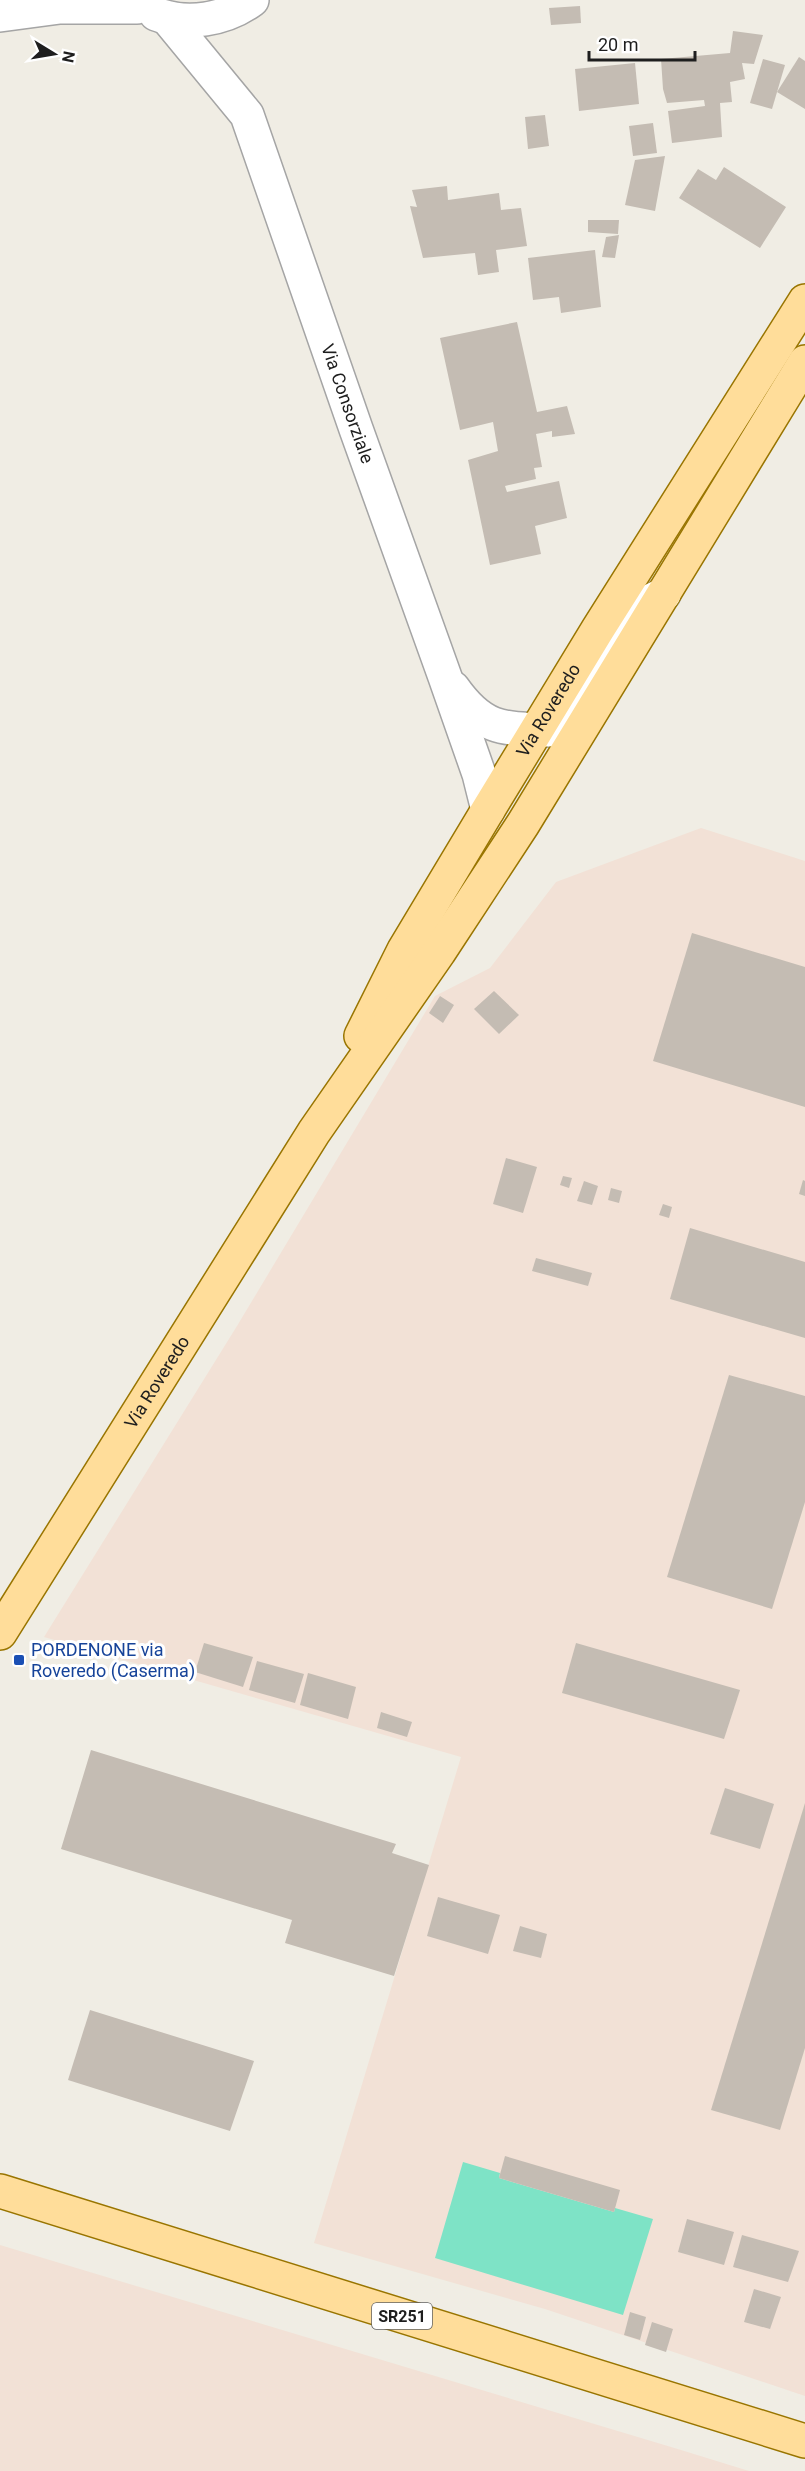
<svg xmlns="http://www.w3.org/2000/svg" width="805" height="2471" font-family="Roboto,sans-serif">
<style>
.military{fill:#f2e1d6}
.pitch{fill:#7ee3c6}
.building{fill:#c4bcb3}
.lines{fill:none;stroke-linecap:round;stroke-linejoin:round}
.minor-casing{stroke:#a5a5a5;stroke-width:36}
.major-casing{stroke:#997500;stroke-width:36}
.minor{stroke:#fff;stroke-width:33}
.major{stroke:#ffdd9a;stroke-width:33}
.transit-dot{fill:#1a4fb4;stroke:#fff;stroke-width:2}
.labels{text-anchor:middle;stroke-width:6;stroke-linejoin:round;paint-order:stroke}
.shield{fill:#fff;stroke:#626262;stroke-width:1.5}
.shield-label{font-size:16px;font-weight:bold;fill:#1e1e1e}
.street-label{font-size:18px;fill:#1e1e1e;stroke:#fff}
.transit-label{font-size:18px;fill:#164399;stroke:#fff;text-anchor:start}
</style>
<rect width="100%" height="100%" fill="#f0ede4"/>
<g class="military">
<path d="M701,828L805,861V2396L545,2309L314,2243L461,1757L44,1637L237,1326L435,996L490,968L556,882Z"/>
<path d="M0,2245L681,2450L749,2471H0Z"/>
</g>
<path class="pitch" d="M463,2162L500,2173L499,2178L614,2212L615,2208L653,2219L623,2315L435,2258Z"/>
<g class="building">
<path d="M580,6L581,23L551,25L549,8Z"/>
<path d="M733,31L763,35L754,64L742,63L745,79L730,82L732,102L720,103L722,137L672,143L668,111L705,106L704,100L667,103L663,89L661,59L730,53Z"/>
<path d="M799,57L805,61V109L777,92Z"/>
<path d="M763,59L785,65L772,109L750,103Z"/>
<path d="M635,63L639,104L579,111L575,69Z"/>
<path d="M545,115L549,146L528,149L525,117Z"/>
<path d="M653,123L657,153L633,156L629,126Z"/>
<path d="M665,156L655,211L625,205L635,160Z"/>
<path d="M724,167L786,207L760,248L679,198L698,169L716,180Z"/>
<path d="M447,186L448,200L499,193L501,210L521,208L527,246L496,250L499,272L478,275L475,253L423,258L410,206L417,207L412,190Z"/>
<path d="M588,220H619L618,234L588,232Z"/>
<path d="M619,235L615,258L602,257L606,237Z"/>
<path d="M595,250L601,307L561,313L559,297L533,300L528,258Z"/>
<path d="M517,322L537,412L567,406L575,434L552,437V431L536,434L542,467L534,468L536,479L505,486L507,492L559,481L567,518L535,526L541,554L490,565L468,460L498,451L493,422L460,430L440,338Z"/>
<path d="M692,933L805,967V1107L653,1061Z"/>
<path d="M494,991L519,1015L499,1034L474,1009Z"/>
<path d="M440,996L454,1005L443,1023L429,1013Z"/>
<path d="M506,1158L537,1167L523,1213L493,1204Z"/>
<path d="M563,1176L572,1178L569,1188L560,1185Z"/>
<path d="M803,1180L805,1181V1196L799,1194Z"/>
<path d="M584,1181L598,1186L592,1205L577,1201Z"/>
<path d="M611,1188L622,1191L619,1203L608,1200Z"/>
<path d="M663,1204L672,1207L669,1218L659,1215Z"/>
<path d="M690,1228L805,1262V1338L670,1299Z"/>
<path d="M536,1258L592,1273L588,1286L532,1271Z"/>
<path d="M729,1375L805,1396V1502L772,1609L667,1577Z"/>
<path d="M204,1643L253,1657L243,1687L195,1672Z"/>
<path d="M576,1643L740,1690L724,1739L562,1693Z"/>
<path d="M257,1661L304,1674L295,1703L249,1690Z"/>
<path d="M308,1673L356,1687L348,1719L300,1705Z"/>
<path d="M381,1712L412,1722L407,1737L377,1728Z"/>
<path d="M91,1750L396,1844L392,1853L429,1865L394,1976L285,1943L292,1920L61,1849Z"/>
<path d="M725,1788L774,1804L760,1849L710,1834Z"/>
<path d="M805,1803V2048L780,2130L711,2110Z"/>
<path d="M438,1897L500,1915L488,1954L427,1936Z"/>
<path d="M520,1926L547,1934L541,1958L513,1951Z"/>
<path d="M90,2010L254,2061L230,2131L68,2080Z"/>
<path d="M505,2156L620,2190L614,2212L499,2178Z"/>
<path d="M687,2219L734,2232L724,2265L678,2252Z"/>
<path d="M742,2235L799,2251L788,2282L733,2267Z"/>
<path d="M754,2289L781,2297L770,2329L744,2322Z"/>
<path d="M630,2312L646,2317L640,2340L624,2335Z"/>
<path d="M652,2322L673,2329L666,2352L645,2345Z"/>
</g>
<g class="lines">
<g class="minor-casing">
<g id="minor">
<path d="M156,14C187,26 225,20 252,0"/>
<path d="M0,15L60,7H137"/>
<path id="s1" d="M168,19L247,115L356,429L445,677L479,774L488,810"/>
<path d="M453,688C482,729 501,729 548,730L576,700L614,637L638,607L664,594"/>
</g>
</g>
<g class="major-casing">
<g id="major">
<path id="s2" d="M361,1036L404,950L488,810L598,629L805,301"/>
<path id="s3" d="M0,1633L314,1132L439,952L523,824L805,362"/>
<path d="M0,2191L805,2441"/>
</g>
</g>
<use href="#minor" class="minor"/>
<use href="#major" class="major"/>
</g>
<rect class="transit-dot" x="13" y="1654" width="12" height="12" rx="3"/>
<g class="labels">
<rect class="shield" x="372" y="2303" width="60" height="26" rx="4.5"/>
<g class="shield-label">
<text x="402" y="2322">SR251</text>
</g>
<g class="street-label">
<text dy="6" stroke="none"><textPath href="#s1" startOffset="430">Via Consorziale</textPath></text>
<text dy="6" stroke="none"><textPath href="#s2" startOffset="376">Via Roveredo</textPath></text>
<text dy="6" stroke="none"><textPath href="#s3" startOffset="296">Via Roveredo</textPath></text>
</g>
<g class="transit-label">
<text x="31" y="1656">PORDENONE via<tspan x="31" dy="21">Roveredo (Caserma)</tspan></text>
</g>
</g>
<g transform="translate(54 54) rotate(101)" stroke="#ffffff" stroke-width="4.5" paint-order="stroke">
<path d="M0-4.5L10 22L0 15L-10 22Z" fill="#1e1e1e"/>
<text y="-9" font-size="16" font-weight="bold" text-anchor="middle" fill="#1e1e1e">N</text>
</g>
<path d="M589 51v9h106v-9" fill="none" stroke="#1e1e1e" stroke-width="3"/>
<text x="598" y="51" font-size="18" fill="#1e1e1e" stroke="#ffffff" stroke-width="4.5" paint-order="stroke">20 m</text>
</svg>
